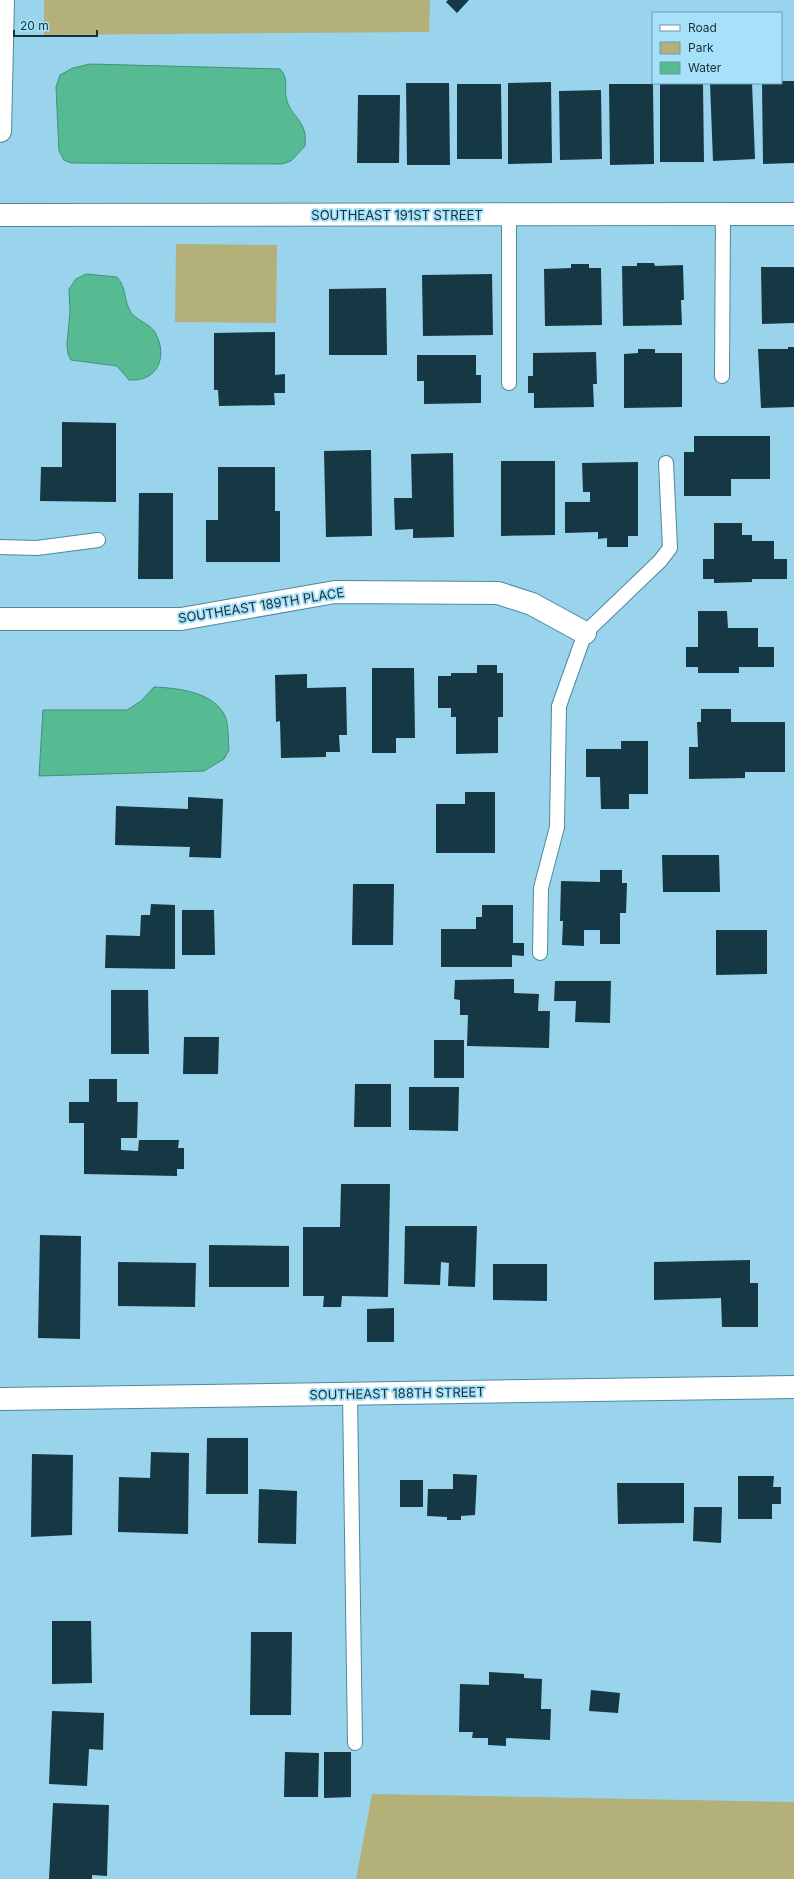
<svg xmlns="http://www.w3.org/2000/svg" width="794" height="1879" font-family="Inter,sans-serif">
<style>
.green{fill:#b3b07a}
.water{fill:#56ba92;stroke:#439077}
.building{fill:#163844}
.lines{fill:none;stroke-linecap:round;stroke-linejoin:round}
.service-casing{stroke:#50899f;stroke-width:16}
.minor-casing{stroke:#50899f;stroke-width:24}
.service{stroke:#fff;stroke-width:14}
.minor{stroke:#fff;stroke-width:22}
.labels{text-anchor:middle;stroke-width:4;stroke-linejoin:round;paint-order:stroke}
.street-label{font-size:13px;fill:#172f38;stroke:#a6e1f9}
</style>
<rect width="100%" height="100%" fill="#99d4ec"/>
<g class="green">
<path d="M44,0H430L429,32L44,35Z"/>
<path d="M176,244L277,245L276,323L175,322Z"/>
<path d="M372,1794L794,1802V1879H356Z"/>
</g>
<g class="water">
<path d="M90,64L280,69C290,79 283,89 287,101C290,112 301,120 304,130C306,135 305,141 305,146L291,161L282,164L71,163L64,160L59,151L56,87L60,75L73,68Z"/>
<path d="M86,274L117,277C126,287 124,298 129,309C133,320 151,323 156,334C168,358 157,382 129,380L117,366L71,360L68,354L67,344L70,312L69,289L76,279Z"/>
<path d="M154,687C178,688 214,692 225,716C229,725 228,740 229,750L224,759L204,771L39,776L43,710H127L141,701Z"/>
</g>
<g class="building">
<path d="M448,0H469L457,13L446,2Z"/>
<path d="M781,81H794V163L763,164L762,83H781Z"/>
<path d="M551,82L552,163L508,164V83Z"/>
<path d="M406,83H449L450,165H407Z"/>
<path d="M710,83H752L755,159L713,161Z"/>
<path d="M457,84H501L502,159H457Z"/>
<path d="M609,84H653L654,164L610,165Z"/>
<path d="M660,84H703L704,162H660Z"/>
<path d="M601,90L602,159L560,160L559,91Z"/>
<path d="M358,95H400L399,163H357Z"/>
<path d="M637,263H654L655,266L683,265L684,300H681L682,325L623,326L622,266H637Z"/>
<path d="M571,264H589V268H601L602,325L545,326L544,269L571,268Z"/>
<path d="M761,267H794V323L762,324Z"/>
<path d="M492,274L493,335L423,336L422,275Z"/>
<path d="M386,288L387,355H329V289Z"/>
<path d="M275,332V375L285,374V393H274L275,405L219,406L218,390H214V333Z"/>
<path d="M788,347H794V407L761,408L758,349H788Z"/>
<path d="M638,349H655V353H682V407L624,408V354L638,353Z"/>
<path d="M596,352L597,384H593L594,407L534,408V393H528V376H533V353Z"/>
<path d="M417,355H476V375H481V403L424,404V381H417Z"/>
<path d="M62,422L116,423V502L40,501L41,467H62Z"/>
<path d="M694,436H770V479H731V496H684V452H694Z"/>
<path d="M371,450L372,536L326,537L324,451Z"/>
<path d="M453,453L454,537L413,538V529L395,530L394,498H412L411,454Z"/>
<path d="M501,461H555V535L501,536Z"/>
<path d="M638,462V536H628V547H607V538L598,539V532L565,533V502H590V492H583L582,463Z"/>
<path d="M218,467H275V511H280V562H206V520H218Z"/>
<path d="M139,493H173V579H138Z"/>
<path d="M714,523H742V535H752V541H774V559H787V579H752V582L714,583V579H703V559H714Z"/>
<path d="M698,611H727L728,628H758V647H774V667H739V673H698V667H686V647H698Z"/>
<path d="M477,665H497V673H503V717H498V753L456,754V717H451V708H438V676H451V673H477Z"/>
<path d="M372,668H414L415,738H396V753H372Z"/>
<path d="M307,674V688L346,687L347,735H339L340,752H326V757L281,758L280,721L276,722L275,675Z"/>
<path d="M701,709H731V722H785V772H745V778L689,779V747H698L697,722H701Z"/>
<path d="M621,741H648V794H629V809H601L600,777H586V749H621Z"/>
<path d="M465,792H495V853H436V804H465Z"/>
<path d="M188,797L223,799L221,858L189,857L190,847L115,845L116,806L188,809Z"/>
<path d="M662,855H719L720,892H663Z"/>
<path d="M600,870H622V883H627L626,913H620V944H600V930H584V946L562,945L563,921H560L561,881L600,882Z"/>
<path d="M353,884H394L393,945H352Z"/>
<path d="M151,904L175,905V969L105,968L106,935L140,936L141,915H150Z"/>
<path d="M482,905H513V943H524V956L512,955V967H441V929H476V917H482Z"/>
<path d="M182,910H214L215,955H182Z"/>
<path d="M716,930H767V974L716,975Z"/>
<path d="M514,979V993L539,994L538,1011H550L549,1048L467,1046L468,1015H460V1000L454,999L455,980Z"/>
<path d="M555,981H611L610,1023L575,1022L576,1001H554Z"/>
<path d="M111,990H148L149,1054H111Z"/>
<path d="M184,1037H219L218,1074H183Z"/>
<rect x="434" y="1040" width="30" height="38"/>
<path d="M89,1079H117V1102H138L137,1138H121V1150L138,1151L139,1140H179L178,1148H184V1169H177V1176L84,1174V1123H69V1102H89Z"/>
<path d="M355,1084H391V1127H354Z"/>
<path d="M409,1087H459L458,1131L409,1130Z"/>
<path d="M341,1184H390L388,1297L342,1296L341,1307H323L324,1296H303V1227H340Z"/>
<path d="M405,1226H477L475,1287L448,1286L449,1263L441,1262L440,1285L404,1284Z"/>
<path d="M40,1235L81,1236L80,1339L38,1338Z"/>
<path d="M209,1245L289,1246V1287H209Z"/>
<path d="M750,1260V1283H758V1327H722L721,1298L654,1300V1262Z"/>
<path d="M118,1262L196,1263L195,1307L118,1306Z"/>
<path d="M493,1264H547V1301L493,1300Z"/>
<path d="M394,1308V1342H367V1309Z"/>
<path d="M207,1438H248V1494H206Z"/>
<path d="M151,1452L189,1453L188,1534L118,1532L119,1477L150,1478Z"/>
<path d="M32,1454L73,1455L72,1535L31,1537Z"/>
<path d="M453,1474L477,1475L475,1515L461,1516V1520H447V1517L427,1516L428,1489H453Z"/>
<path d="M738,1476H774L773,1487H781V1504H772V1519H738Z"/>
<rect x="400" y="1480" width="23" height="27"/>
<path d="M617,1483H684V1523L618,1524Z"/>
<path d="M259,1489L297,1491L296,1544L258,1543Z"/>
<path d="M694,1507H722L721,1543L693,1541Z"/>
<path d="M52,1621H91L92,1683L52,1684Z"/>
<path d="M251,1632H292L291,1715H250Z"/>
<path d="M489,1672L524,1674V1678L542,1679L541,1709H551L550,1740L506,1738V1746L488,1745V1738H472L473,1732H459L460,1684L489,1685Z"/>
<path d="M591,1690L620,1693L618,1713L589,1711Z"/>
<path d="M52,1711L104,1713L103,1750L89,1749L87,1786L49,1784Z"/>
<path d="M285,1752L319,1753L318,1797H284Z"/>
<path d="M324,1752H351V1797L324,1798Z"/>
<path d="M53,1803L109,1805L107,1876L92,1875V1879H49Z"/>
</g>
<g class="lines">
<g class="service-casing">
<g id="service">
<path d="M509,214V383"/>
<path d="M722,376L723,214"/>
<path d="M0,547L37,548L98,540"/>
<path d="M540,953L541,888L557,827L559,706L585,633L660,561L670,548L666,463"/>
<path d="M350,1394L355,1743"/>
</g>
</g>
<g class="minor-casing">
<g id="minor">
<path d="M0,131L3,0"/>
<path d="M0,215L794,214"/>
<path d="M0,619H181L335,592L498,593L532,604L585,633"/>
<path d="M0,1399L794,1387"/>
</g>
</g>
<use href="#service" class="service"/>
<use href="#minor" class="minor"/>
</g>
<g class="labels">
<g class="street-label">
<text x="397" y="220">SOUTHEAST 191ST STREET</text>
<text transform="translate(261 605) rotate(-9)" y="5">SOUTHEAST 189TH PLACE</text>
<text transform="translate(397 1393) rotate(-1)" y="5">SOUTHEAST 188TH STREET</text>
</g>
</g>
<rect x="652" y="12" width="130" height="72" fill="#a6e1f9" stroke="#6d9aac"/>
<rect x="660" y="25" width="20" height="6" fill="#ffffff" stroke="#6d9aac"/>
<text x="688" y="32" font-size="12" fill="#172f38">Road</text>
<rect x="660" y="42" width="20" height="12" fill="#b3b07a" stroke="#6d9aac"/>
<text x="688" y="52" font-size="12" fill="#172f38">Park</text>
<rect x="660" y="62" width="20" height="12" fill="#56ba92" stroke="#6d9aac"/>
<text x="688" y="72" font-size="12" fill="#172f38">Water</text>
<path d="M14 30v6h83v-6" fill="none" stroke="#172f38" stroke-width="2"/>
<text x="20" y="30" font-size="12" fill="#172f38" stroke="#a6e1f9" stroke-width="3" paint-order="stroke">20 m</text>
</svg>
